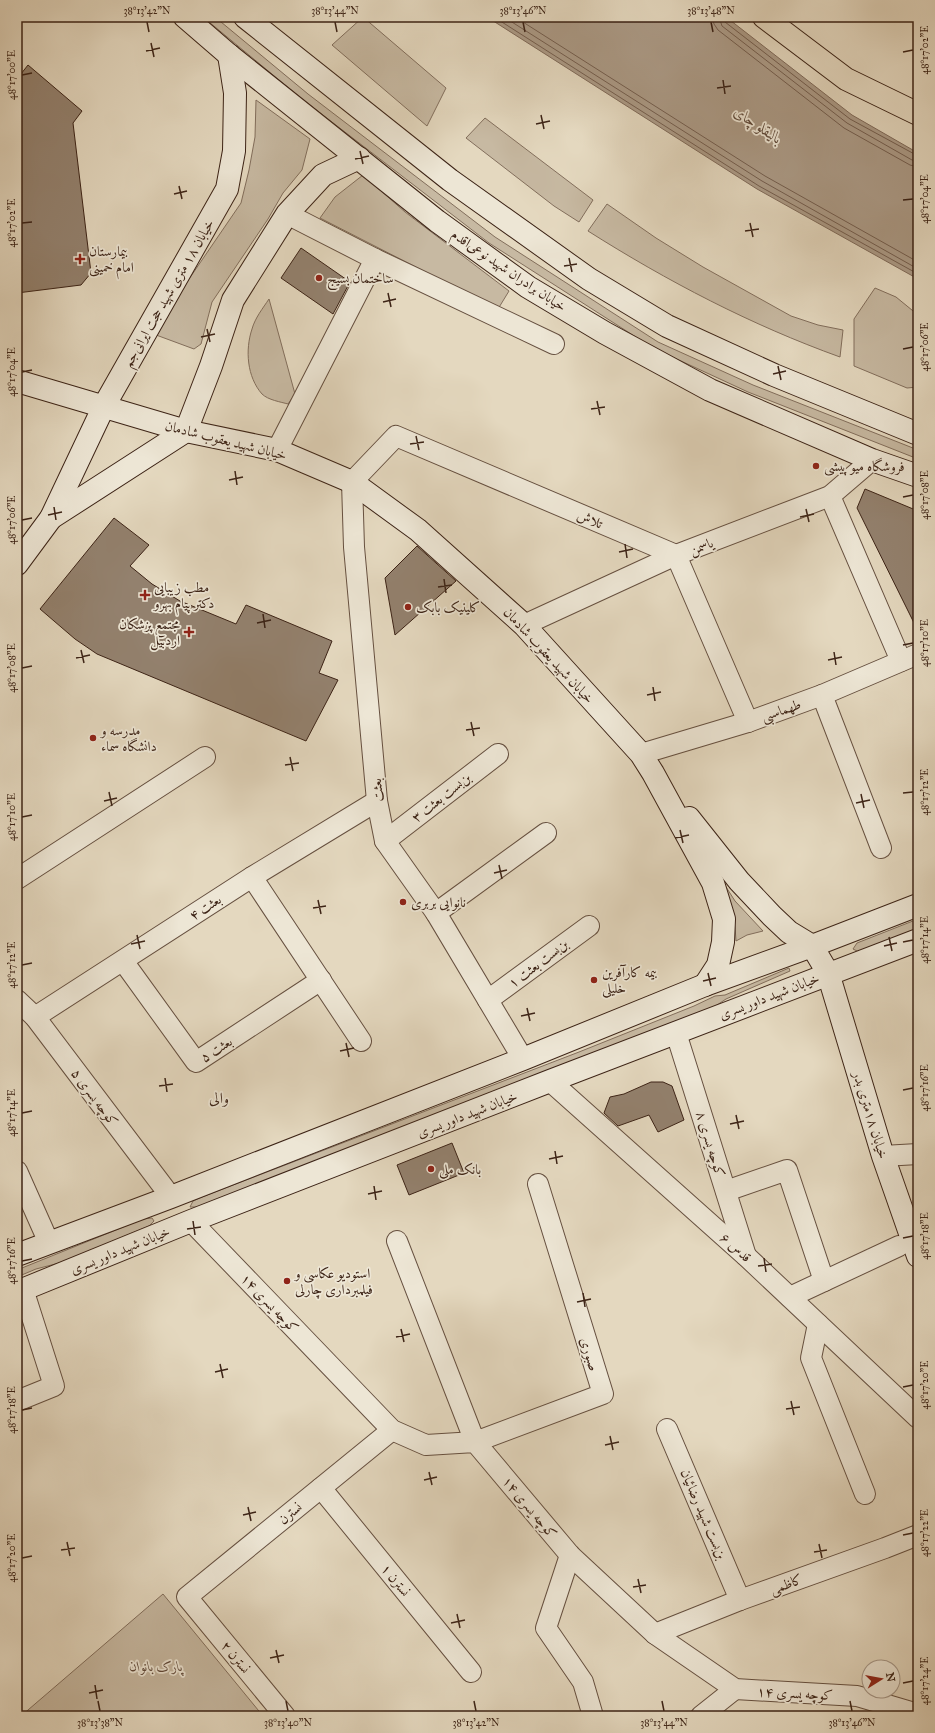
<svg xmlns="http://www.w3.org/2000/svg" width="935" height="1733" font-family="'IM FELL Great Primer',Amiri,serif">
<style>
.green{fill:#c7b9a2;stroke:#826e5c}
.water{fill:#ab9a86;stroke:#7f6a59}
.lines{fill:none;stroke-linecap:round;stroke-linejoin:round}
.shore{stroke:#745e4e;stroke-width:1}
.building{fill:#93816e;stroke:#3c2316}
.street-casing{stroke:#665040;stroke-width:22}
.secondary-casing{stroke:#3c2316;stroke-width:24}
.primary-casing{stroke:#3c2316;stroke-width:24}
.street{stroke:#ede6d5;stroke-width:20}
.secondary{stroke:#ede6d5;stroke-width:22}
.primary{stroke:#e4d8bf;stroke-width:22}
.ticks{fill:none;stroke:#3c2316;stroke-width:1.5}
.poi-dot{fill:#8f2418;stroke:#ede6d5;stroke-width:1.5}
.labels{text-anchor:middle;stroke-width:3.5;stroke-linejoin:round;paint-order:stroke}
.poi-label{font-size:14px;fill:#3c2316;stroke:#ede6d5;text-anchor:start}
.street-label{font-size:14px;fill:#3c2316;stroke:#ede6d5}
.park-label{font-size:14px;font-style:italic;fill:#5f4839;stroke:#ede6d5}
.water-label{font-size:15px;font-style:italic;fill:#5d4738;stroke:#ede6d5}
.neighbourhood-label{font-size:15px;fill:#3c2316;stroke:#ede6d5}
.neatline{fill:none;stroke:#3c2316;stroke-width:1.5}
.ticks-label{font-size:10px;text-anchor:middle;fill:#3c2316}
</style>
<rect width="100%" height="100%" fill="#e4d8bf"/>
<filter id="stains"><feTurbulence type="fractalNoise" baseFrequency=".005" numOctaves="4"/><feColorMatrix values="0 0 0 0 .2 0 0 0 0 .09 0 0 0 0 .02 0 0 0 .5 -.17"/></filter>
<radialGradient id="worn" r=".72"><stop offset=".6" stop-color="#630" stop-opacity="0"/><stop offset="1" stop-color="#630" stop-opacity=".3"/></radialGradient>
<g class="green">
<path d="M203,17H215L308,94L495,237L658,342L753,385L918,450V459L748,392L653,348L489,243L302,99Z"/>
<path d="M363,17L446,88L427,126L332,45Z"/>
<path d="M256,100L310,139L302,170L283,193L268,219L212,302L201,344L194,349L148,332L189,279L241,203L249,170L255,137Z"/>
<path d="M485,118L593,200L579,222L554,206L466,138Z"/>
<path d="M363,175L405,212L509,291L498,309L320,218L335,197Z"/>
<path d="M607,204L656,238L703,267L791,316L818,325L843,330L840,357C751,325 667,281 588,231Z"/>
<path d="M875,288L896,297L918,315V387L907,388L854,366V319Z"/>
<path d="M269,299L295,394L288,404C281,402 268,400 262,394C247,377 245,350 252,329C255,318 263,308 269,299Z"/>
<path d="M712,865L735,901L763,931L747,935L736,941C735,909 726,893 712,865Z"/>
<path d="M918,919V928L859,952L853,949L857,943Z"/>
<path d="M789,968L790,971L726,999L714,1007L200,1207H190L193,1201L202,1197L579,1052L694,1006L715,996L725,995Z"/>
<path d="M152,1218L154,1221L149,1226L63,1262L36,1269L17,1277V1270L143,1219Z"/>
<path d="M163,1594L263,1716H21Z"/>
</g>
<path class="water" d="M487,17H726L852,115L918,153V279L757,189Z"/>
<g class="lines">
<g class="shore">
<path d="M494,17L759,186L918,274"/>
<path d="M504,17L762,181L918,269"/>
<path d="M515,17L765,176L918,262"/>
<path d="M712,17L714,24L718,30L844,128L910,165L918,167"/>
<path d="M719,17L722,26L847,123L912,160L918,161"/>
<path d="M724,17L725,22L850,119L918,156"/>
</g>
</g>
<g class="building">
<path d="M28,65L82,111L73,123L91,273L81,285L17,293V79Z"/>
<path d="M301,248L350,282L333,314L281,278Z"/>
<path d="M865,489L918,511V631L857,508Z"/>
<path d="M114,518L149,545L130,566L152,584L180,601L236,624L246,605L332,641L319,673L338,680L306,741L97,654L75,639L40,609Z"/>
<path d="M417,546L456,581L395,635L385,578Z"/>
<path d="M651,1082H663L672,1086L684,1120L658,1132L649,1115L618,1126L604,1113L610,1097L624,1094Z"/>
<path d="M452,1143L464,1173L409,1195L397,1165Z"/>
</g>
<g class="lines">
<g class="street-casing">
<g id="street">
<path d="M287,214L375,259L554,344"/>
<path d="M277,450L375,259"/>
<path d="M830,496L901,661"/>
<path d="M524,625L676,555L830,496L872,460"/>
<path d="M822,695L881,848"/>
<path d="M641,754L748,722L822,695L918,654"/>
<path d="M385,841L498,754"/>
<path d="M252,877L361,1041"/>
<path d="M17,879L205,757"/>
<path d="M436,913L546,833"/>
<path d="M123,961L196,1062L321,980"/>
<path d="M17,1000L35,1017L171,1197"/>
<path d="M488,1000L589,926"/>
<path d="M35,1017L252,877L377,801"/>
<path d="M676,1033L746,1256"/>
<path d="M523,1059L436,913L385,841L377,801L354,547L352,482L396,436L676,555L748,722"/>
<path d="M550,1081L746,1256L918,1418"/>
<path d="M883,1156L918,1154"/>
<path d="M17,1171L49,1243"/>
<path d="M726,1191L787,1170L824,1281"/>
<path d="M191,1221L392,1430L426,1445L475,1442L570,1555L655,1634L735,1689L857,1696L918,1714"/>
<path d="M397,1241L475,1442L603,1394L538,1184"/>
<path d="M790,1297L899,1246"/>
<path d="M818,1324L811,1358L865,1494"/>
<path d="M17,1401L54,1386L23,1289"/>
<path d="M667,1429L740,1600"/>
<path d="M321,1488L471,1672"/>
<path d="M570,1555L546,1628L583,1682L593,1716"/>
<path d="M655,1634L740,1600L885,1548L918,1535"/>
<path d="M285,1716L187,1597L392,1430"/>
<path d="M701,1716L735,1689"/>
</g>
</g>
<g class="secondary-casing">
<g id="secondary">
<path d="M185,17L229,55L437,221L528,287L605,333L710,390L872,460L918,476"/>
<path d="M245,17L450,180L589,279L667,326L774,375L918,434"/>
<path d="M17,381L186,431L277,450L352,482L418,530L524,625L641,754L653,773L713,883L724,919L723,942L718,965L705,985"/>
<path d="M51,518L186,431L211,366L233,300L287,214L323,175L359,158"/>
<path d="M17,564L51,518L104,406L227,189L234,151L235,93L229,55"/>
<path d="M689,818L739,881L772,916L789,932L812,946L828,973L883,1156L918,1256"/>
<path d="M17,1255L171,1197L523,1059L705,985L812,946L918,905"/>
<path d="M17,1292L191,1221L550,1081L918,940"/>
</g>
</g>
<g class="primary-casing">
<path id="primary" d="M764,17L846,79L918,114"/>
</g>
<use href="#street" class="street"/>
<use href="#secondary" class="secondary"/>
<use href="#primary" class="primary"/>
</g>
<path class="ticks" d="M147,22L149,32M335,22L337,32M523,22L525,32M711,22L713,32M151,43L154,57M146,51L160,48M903,52L913,50M22,75L32,73M723,80L725,94M717,88L731,86M541,115L544,129M536,124L550,121M360,151L363,164M355,159L369,156M179,186L182,199M174,194L187,191M903,200L913,199M22,223L32,222M750,223L753,237M745,231L759,229M569,258L572,272M564,266L577,264M388,293L391,307M383,302L396,299M207,329L210,342M201,337L215,334M903,349L913,347M778,366L781,380M22,372L32,370M773,374L786,371M597,401L600,415M591,409L605,407M416,436L419,450M410,444L424,442M235,471L237,485M229,480L243,477M903,497L913,495M54,507L56,520M806,509L809,522M48,515L62,512M800,517L814,514M22,520L32,518M625,544L627,558M619,552L633,549M444,579L446,593M438,587L452,585M263,614L265,628M257,623L271,620M903,645L913,643M81,650L84,663M834,652L836,665M76,658L90,655M828,660L842,657M22,668L32,666M653,687L655,701M647,695L661,692M471,722L474,736M466,730L480,728M290,757L293,771M285,765L299,763M109,792L112,806M903,793L913,792M861,794L864,808M104,801L117,798M856,803L870,800M22,817L32,815M680,830L683,843M675,838L689,835M499,865L502,879M494,873L507,870M318,900L321,914M313,908L326,906M137,935L140,949M889,937L892,951M903,942L913,940M131,944L145,941M884,946L897,943M22,965L32,963M708,973L711,986M703,981L716,978M527,1008L530,1021M521,1016L535,1013M346,1043L349,1057M340,1051L354,1048M165,1078L167,1092M159,1086L173,1084M903,1090L913,1088M22,1113L32,1111M736,1115L739,1129M730,1124L744,1121M555,1151L557,1164M549,1159L563,1156M374,1186L376,1200M368,1194L382,1191M193,1221L195,1235M187,1229L201,1227M903,1238L913,1236M764,1258L766,1272M22,1261L32,1259M758,1266L772,1264M583,1293L585,1307M577,1302L591,1299M401,1329L404,1342M396,1337L410,1334M220,1364L223,1378M215,1372L228,1369M903,1387L913,1385M791,1401L794,1415M786,1409L800,1407M22,1410L32,1408M610,1436L613,1450M605,1445L619,1442M429,1472L432,1485M424,1480L437,1477M248,1507L251,1521M243,1515L256,1512M903,1535L913,1533M67,1542L70,1556M819,1544L822,1558M61,1550L75,1548M814,1552L827,1550M22,1558L32,1556M638,1579L641,1593M633,1587L646,1585M457,1614L460,1628M451,1623L465,1620M276,1650L279,1663M270,1658L284,1655M903,1683L913,1681M95,1685L97,1699M89,1693L103,1690M98,1701L100,1711M286,1701L288,1711M474,1701L476,1711M662,1701L664,1711M850,1701L852,1711"/>
<g class="poi-dot">
<path d="M78 253h4v4h4v4h-4v4h-4v-4h-4v-4h4z"/>
<circle cx="319" cy="278" r="4"/>
<circle cx="816" cy="466" r="4"/>
<path d="M143 589h4v4h4v4h-4v4h-4v-4h-4v-4h4z"/>
<circle cx="408" cy="607" r="4"/>
<path d="M187 626h4v4h4v4h-4v4h-4v-4h-4v-4h4z"/>
<circle cx="93" cy="738" r="4"/>
<circle cx="403" cy="902" r="4"/>
<circle cx="594" cy="980" r="4"/>
<circle cx="431" cy="1169" r="4"/>
<circle cx="287" cy="1281" r="4"/>
</g>
<g class="labels">
<g class="poi-label">
<text x="89" y="256">بیمارستان<tspan x="89" dy="16">امام خمینی</tspan></text>
<text x="327" y="283">ساختمان بسیج</text>
<text x="824" y="471">فروشگاه میو پیشی</text>
<text x="154" y="592">مطب زیبایی<tspan x="154" dy="16">دکتر پیام بهرو</tspan></text>
<text x="416" y="612">کلینیک بابک</text>
<text x="180" y="629" text-anchor="end">مجتمع پزشکان<tspan x="180" dy="16">اردبیل</tspan></text>
<text x="101" y="735">مدرسه و<tspan x="101" dy="16">دانشگاه سماء</tspan></text>
<text x="411" y="907">نانوایی بربری</text>
<text x="602" y="977">بیمه کارآفرین<tspan x="602" dy="16">خلیلی</tspan></text>
<text x="439" y="1174">بانک ملی</text>
<text x="295" y="1278">استودیو عکاسی و<tspan x="295" dy="16">فیلمبرداری چارلی</tspan></text>
</g>
<g class="street-label">
<text transform="translate(509 270) rotate(34)" y="5">خیابان برادران شهید نوعی‌اقدم</text>
<text transform="translate(168 293) rotate(-60)" y="5">خیابان ۱۸ متری شهید حجت ایرانی‌جم</text>
<text transform="translate(226 440) rotate(14)" y="5">خیابان شهید یعقوب شادمان</text>
<text transform="translate(590 519) rotate(23)" y="5">تلاش</text>
<text transform="translate(701 546) rotate(-21)" y="5">یاسمن</text>
<text transform="translate(549 655) rotate(47)" y="5">خیابان شهید یعقوب شادمان</text>
<text transform="translate(781 710) rotate(-19)" y="5">طهماسبی</text>
<text transform="translate(377 790) rotate(-96)" y="5">بعثت</text>
<text transform="translate(441 797) rotate(-38)" y="5">بن‌بست بعثت ۳</text>
<text transform="translate(205 907) rotate(-33)" y="5">بعثت ۴</text>
<text transform="translate(538 963) rotate(-37)" y="5">بن‌بست بعثت ۱</text>
<text transform="translate(769 996) rotate(-21)" y="5">خیابان شهید داور یسری</text>
<text transform="translate(216 1049) rotate(-33)" y="5">بعثت ۵</text>
<text transform="translate(95 1097) rotate(53)" y="5">کوچه یسری ۵</text>
<text transform="translate(467 1114) rotate(-21)" y="5">خیابان شهید داور یسری</text>
<text transform="translate(871 1115) rotate(73)" y="5">خیابان ۱۸متری بدر</text>
<text transform="translate(711 1144) rotate(73)" y="5">کوچه یسری ۸</text>
<text transform="translate(736 1247) rotate(42)" y="5">قدس ۶</text>
<text transform="translate(120 1250) rotate(-22)" y="5">خیابان شهید داور یسری</text>
<text transform="translate(270 1303) rotate(46)" y="5">کوچه یسری ۱۴</text>
<text transform="translate(590 1354) rotate(73)" y="5">صبوری</text>
<text transform="translate(530 1507) rotate(50)" y="5">کوچه یسری ۱۴</text>
<text transform="translate(290 1513) rotate(-39)" y="5">نسترن</text>
<text transform="translate(704 1514) rotate(67)" y="5">بن‌بست شهید رضائیان</text>
<text transform="translate(396 1580) rotate(51)" y="5">نسترن ۱</text>
<text transform="translate(786 1584) rotate(-20)" y="5">کاظمی</text>
<text transform="translate(236 1657) rotate(51)" y="5">نسترن ۲</text>
<text transform="translate(795 1693) rotate(3)" y="5">کوچه یسری ۱۴</text>
</g>
<g class="park-label">
<text x="156" y="1671">پارک بانوان</text>
</g>
<g class="water-label">
<text transform="translate(758 125) rotate(34)" y="5">بالیقلو چای</text>
</g>
<g class="neighbourhood-label">
<text x="219" y="1103">والی</text>
</g>
</g>
<rect width="935" height="1733" fill="none" stroke="#e4d8bf" stroke-width="44"/>
<g transform="translate(881 1679) rotate(79)"><circle r="19" fill="#ede6d5" stroke="#a69889"/>
<path d="M0-3L7 15L0 10L-7 15Z" fill="#8f2418"/>
<text y="-6" font-size="11" font-weight="bold" text-anchor="middle" fill="#3c2316">N</text>
</g>
<rect x="22" y="22" width="891" height="1689" class="neatline"/>
<g class="ticks-label">
<text x="147" y="14">38°13'42"N</text>
<text x="335" y="14">38°13'44"N</text>
<text x="523" y="14">38°13'46"N</text>
<text x="711" y="14">38°13'48"N</text>
<text transform="translate(924 50) rotate(-90)" y="4">48°17'02"E</text>
<text transform="translate(11 75) rotate(-90)" y="4">48°17'00"E</text>
<text transform="translate(924 199) rotate(-90)" y="4">48°17'04"E</text>
<text transform="translate(11 223) rotate(-90)" y="4">48°17'02"E</text>
<text transform="translate(924 347) rotate(-90)" y="4">48°17'06"E</text>
<text transform="translate(11 372) rotate(-90)" y="4">48°17'04"E</text>
<text transform="translate(924 495) rotate(-90)" y="4">48°17'08"E</text>
<text transform="translate(11 520) rotate(-90)" y="4">48°17'06"E</text>
<text transform="translate(924 643) rotate(-90)" y="4">48°17'10"E</text>
<text transform="translate(11 668) rotate(-90)" y="4">48°17'08"E</text>
<text transform="translate(924 792) rotate(-90)" y="4">48°17'12"E</text>
<text transform="translate(11 817) rotate(-90)" y="4">48°17'10"E</text>
<text transform="translate(924 940) rotate(-90)" y="4">48°17'14"E</text>
<text transform="translate(11 965) rotate(-90)" y="4">48°17'12"E</text>
<text transform="translate(924 1088) rotate(-90)" y="4">48°17'16"E</text>
<text transform="translate(11 1113) rotate(-90)" y="4">48°17'14"E</text>
<text transform="translate(924 1236) rotate(-90)" y="4">48°17'18"E</text>
<text transform="translate(11 1261) rotate(-90)" y="4">48°17'16"E</text>
<text transform="translate(924 1385) rotate(-90)" y="4">48°17'20"E</text>
<text transform="translate(11 1410) rotate(-90)" y="4">48°17'18"E</text>
<text transform="translate(924 1533) rotate(-90)" y="4">48°17'22"E</text>
<text transform="translate(11 1558) rotate(-90)" y="4">48°17'20"E</text>
<text transform="translate(924 1681) rotate(-90)" y="4">48°17'24"E</text>
<text x="100" y="1726">38°13'38"N</text>
<text x="288" y="1726">38°13'40"N</text>
<text x="476" y="1726">38°13'42"N</text>
<text x="664" y="1726">38°13'44"N</text>
<text x="852" y="1726">38°13'46"N</text>
</g>
<rect width="100%" height="100%" filter="url(#stains)"/>
<rect width="100%" height="100%" fill="url(#worn)"/>
</svg>
